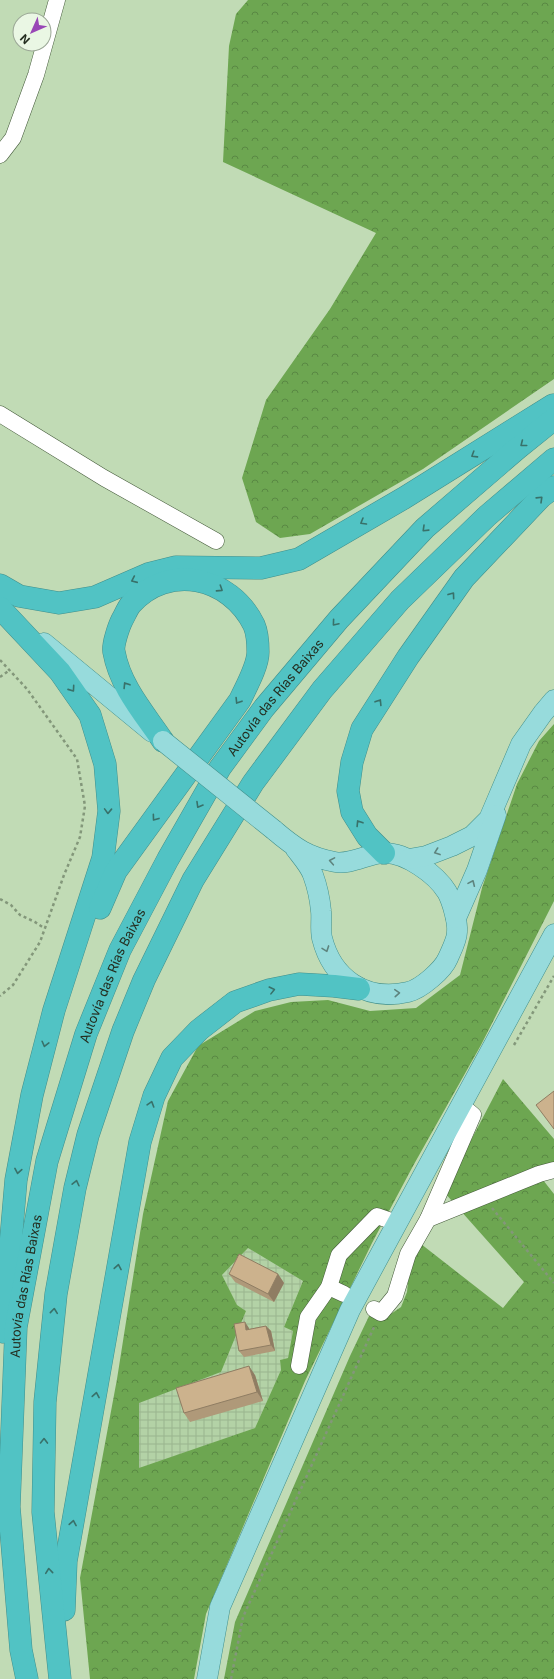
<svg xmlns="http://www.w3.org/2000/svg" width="554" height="1679" font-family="Inter,sans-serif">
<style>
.industrial{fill:url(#industrial-grid)}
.forest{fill:url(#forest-crowns);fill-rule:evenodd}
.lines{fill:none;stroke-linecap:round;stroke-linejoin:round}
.minor-casing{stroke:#435939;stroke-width:17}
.major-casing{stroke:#418f8b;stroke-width:21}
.highway-casing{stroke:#418f8b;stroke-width:23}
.path{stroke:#83977a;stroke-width:2.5;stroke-dasharray:3 3;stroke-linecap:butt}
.minor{stroke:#fff;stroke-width:16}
.major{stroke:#97dbdc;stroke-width:20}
.highway{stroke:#51c3c4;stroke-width:22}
.major-bridge-casing{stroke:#418f8b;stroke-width:21;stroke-linecap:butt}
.major-bridge{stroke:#97dbdc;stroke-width:20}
.wall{fill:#af9979}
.shaded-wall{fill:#8f7d63}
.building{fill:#ccb28d;stroke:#8f7d63}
.oneway{stroke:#38716a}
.oneway2{stroke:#5e847e}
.labels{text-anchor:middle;stroke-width:3;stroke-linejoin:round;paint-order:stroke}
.street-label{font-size:13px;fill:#242e20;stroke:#eaf7e4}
</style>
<defs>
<pattern id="industrial-grid" width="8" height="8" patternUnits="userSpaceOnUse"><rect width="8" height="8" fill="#b3d2a6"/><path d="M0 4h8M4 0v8" fill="none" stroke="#9ab58f"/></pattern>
<pattern id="forest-crowns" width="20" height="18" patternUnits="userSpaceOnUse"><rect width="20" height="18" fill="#6da651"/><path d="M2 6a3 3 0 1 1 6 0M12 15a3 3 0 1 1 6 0" fill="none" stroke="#598843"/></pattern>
</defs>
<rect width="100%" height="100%" fill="#c1dbb5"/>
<path class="industrial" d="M248,1248L303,1281L284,1327L293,1331L288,1358L280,1360L281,1370L255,1428L139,1469V1402L221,1372L246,1311L237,1305L222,1275Z"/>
<g class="forest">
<path d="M248,0H554V379L423,469L310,534L280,538L256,522L242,478L266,400L330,309L376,233L223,162L229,46L236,14Z"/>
<path d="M554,724V901L481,1045L413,1166L372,1243L305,1381L206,1614L194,1679H90L80,1578L117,1379L143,1214L168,1101L198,1046L255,1011L291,1002L328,1000L370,1011L416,1008L460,975L482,888L517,784L539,741ZM248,1248L303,1281L284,1327L293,1331L288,1358L280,1360L281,1370L255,1428L139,1468V1403L221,1372L246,1311L237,1305L222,1275Z"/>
<path d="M503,1079L554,1139V1176L543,1180L554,1194V1679H224L235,1622L350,1356L370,1314L385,1318L401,1307L407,1292L409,1272L421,1244L503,1308L524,1282L444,1192Z"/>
</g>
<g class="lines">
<g class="minor-casing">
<g id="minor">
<path d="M0,155L13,138L36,75L57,0"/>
<path d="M0,414L104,478L216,541"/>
<path d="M428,1219L473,1115L461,1105"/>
<path d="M329,1287L344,1294"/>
<path d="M374,1309L381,1313L395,1296L408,1254L428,1219L539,1174L554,1170"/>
<path d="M299,1366L308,1317L329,1287L339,1255L377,1216L397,1223"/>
</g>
</g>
<g class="major-casing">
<g id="major">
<path d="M44,643L152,732"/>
<path d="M274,830C295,848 308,857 335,862C352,865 368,853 385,853C406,853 436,874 447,892C452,901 458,922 457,932C457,940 451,951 448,958C443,970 421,989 408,992C365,1002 332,978 322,938C320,929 322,919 321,911C320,900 317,886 313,875C310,866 301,856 295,848"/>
<path d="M409,859L426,856L452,846L472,836L489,819L521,744L543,713L554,700"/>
<path d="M456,918L477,870L496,815"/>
<path d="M207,1679L220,1607L350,1310L554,934"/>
</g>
</g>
<g class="highway-casing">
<g id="highway">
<path d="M0,585L19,596L59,603L95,597L148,574L176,567L261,568L299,559L404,498L553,405"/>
<path d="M0,608L60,672L90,715L105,764L109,811L103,858L54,1010L32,1095L16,1180L3,1332"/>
<path d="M384,853L367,836L352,812L348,791L352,762L362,729L408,657L464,578L541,497L554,487"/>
<path d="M100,908L116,871L240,700C246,687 258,666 258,652C258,645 257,632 254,625C230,576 168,563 131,604C127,609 125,615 122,620C119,626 112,646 114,652C120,686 144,713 163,741"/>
<path d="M64,1610L66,1561L140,1142L154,1096L172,1058L199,1030L235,1002L269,990L299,984L334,986L359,989"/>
<path id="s1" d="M27,1679L21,1650L9,1507L16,1327L47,1161L86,1034L120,950L168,859L220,768L264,708L339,619L425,528L518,448L554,419"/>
<path d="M60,1679L43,1512L45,1402L56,1294L75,1188L88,1135L123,1031L144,980L193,880L253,783L322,690L400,600L487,516L554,459"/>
</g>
</g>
<g class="path">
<path d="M0,660L27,689L77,759L85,806L80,837L64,875L40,942L13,985L0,996"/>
<path d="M0,677L10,670"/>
<path d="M0,899L11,905L20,915L35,922L44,928"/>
<path d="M514,1045L554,976"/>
<path d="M492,1208L554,1283"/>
<path d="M231,1679L243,1617L375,1325"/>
</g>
<use href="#minor" class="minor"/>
<use href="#major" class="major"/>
<use href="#highway" class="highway"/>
<g class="major-bridge-casing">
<path id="major-bridge" d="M163,741L274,830"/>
</g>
<use href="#major-bridge" class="major-bridge"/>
</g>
<g class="wall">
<path d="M229,1274H278L284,1283L274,1302L235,1282Z"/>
<path d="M266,1326L271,1331L275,1351L244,1357L239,1351L249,1328V1329Z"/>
<path d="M255,1375L263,1401L190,1422L184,1413Z"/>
</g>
<g class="shaded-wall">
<path d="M278,1274L284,1283L274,1302L268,1294Z"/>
<path d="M245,1322L249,1328L250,1336L246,1330Z"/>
<path d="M266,1326L271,1331L275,1351L271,1345Z"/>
<path d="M249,1366L255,1375L263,1401L257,1392Z"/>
</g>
<g class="building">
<path d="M554,1091V1129L536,1105Z"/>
<path d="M239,1254L278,1274L268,1294L229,1274Z"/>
<path d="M245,1322L246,1330L266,1326L271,1345L239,1351L234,1324Z"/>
<path d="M249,1366L257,1392L184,1413L176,1388Z"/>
</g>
<defs><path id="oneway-chevron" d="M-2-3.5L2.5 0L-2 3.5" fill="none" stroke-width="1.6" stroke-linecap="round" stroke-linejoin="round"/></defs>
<g class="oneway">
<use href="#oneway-chevron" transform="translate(523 444) rotate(142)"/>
<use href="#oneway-chevron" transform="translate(474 455) rotate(148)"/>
<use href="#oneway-chevron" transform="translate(540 499) rotate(-44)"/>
<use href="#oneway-chevron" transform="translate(363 522) rotate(150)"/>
<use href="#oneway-chevron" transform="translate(425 529) rotate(136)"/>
<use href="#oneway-chevron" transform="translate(134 580) rotate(156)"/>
<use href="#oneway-chevron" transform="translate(220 589) rotate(33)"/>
<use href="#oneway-chevron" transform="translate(452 595) rotate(-54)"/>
<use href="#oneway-chevron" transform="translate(335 623) rotate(130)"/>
<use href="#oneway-chevron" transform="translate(126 685) rotate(-122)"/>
<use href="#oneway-chevron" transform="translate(72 689) rotate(55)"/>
<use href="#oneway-chevron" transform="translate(238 701) rotate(122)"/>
<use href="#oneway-chevron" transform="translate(379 702) rotate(-58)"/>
<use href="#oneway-chevron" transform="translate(199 805) rotate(120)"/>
<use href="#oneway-chevron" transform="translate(108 811) rotate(92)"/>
<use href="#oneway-chevron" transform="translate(155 818) rotate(126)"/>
<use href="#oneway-chevron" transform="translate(359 823) rotate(-122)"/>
<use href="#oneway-chevron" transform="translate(272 990) rotate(-14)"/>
<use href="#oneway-chevron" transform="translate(45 1044) rotate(104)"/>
<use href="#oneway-chevron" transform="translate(151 1104) rotate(-73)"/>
<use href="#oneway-chevron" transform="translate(18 1171) rotate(100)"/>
<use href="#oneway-chevron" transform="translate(76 1183) rotate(-77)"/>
<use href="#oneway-chevron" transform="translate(118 1267) rotate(-80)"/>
<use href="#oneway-chevron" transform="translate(54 1311) rotate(-84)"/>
<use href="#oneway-chevron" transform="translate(96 1395) rotate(-80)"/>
<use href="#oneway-chevron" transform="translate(44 1441) rotate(-89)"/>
<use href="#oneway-chevron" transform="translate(73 1523) rotate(-80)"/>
<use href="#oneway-chevron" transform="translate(49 1571) rotate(-96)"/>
</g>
<g class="oneway2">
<use href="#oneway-chevron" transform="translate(437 852) rotate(160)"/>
<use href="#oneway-chevron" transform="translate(332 861) rotate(-170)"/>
<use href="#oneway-chevron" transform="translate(472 883) rotate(-66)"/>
<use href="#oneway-chevron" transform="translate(326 949) rotate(70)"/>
<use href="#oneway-chevron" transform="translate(397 993) rotate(-4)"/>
</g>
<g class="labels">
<g class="street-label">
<text dy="5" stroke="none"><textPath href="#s1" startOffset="1043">Autovía das Rías Baixas</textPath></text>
<text dy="5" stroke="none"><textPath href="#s1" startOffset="719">Autovía das Rías Baixas</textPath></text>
<text dy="5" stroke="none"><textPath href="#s1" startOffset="395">Autovía das Rías Baixas</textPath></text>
</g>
</g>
<g transform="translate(32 32) rotate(225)"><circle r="19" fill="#eaf7e4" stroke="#9ba796"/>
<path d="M0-3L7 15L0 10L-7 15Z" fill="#9947b6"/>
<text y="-6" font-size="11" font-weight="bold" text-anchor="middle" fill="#242e20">N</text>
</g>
</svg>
